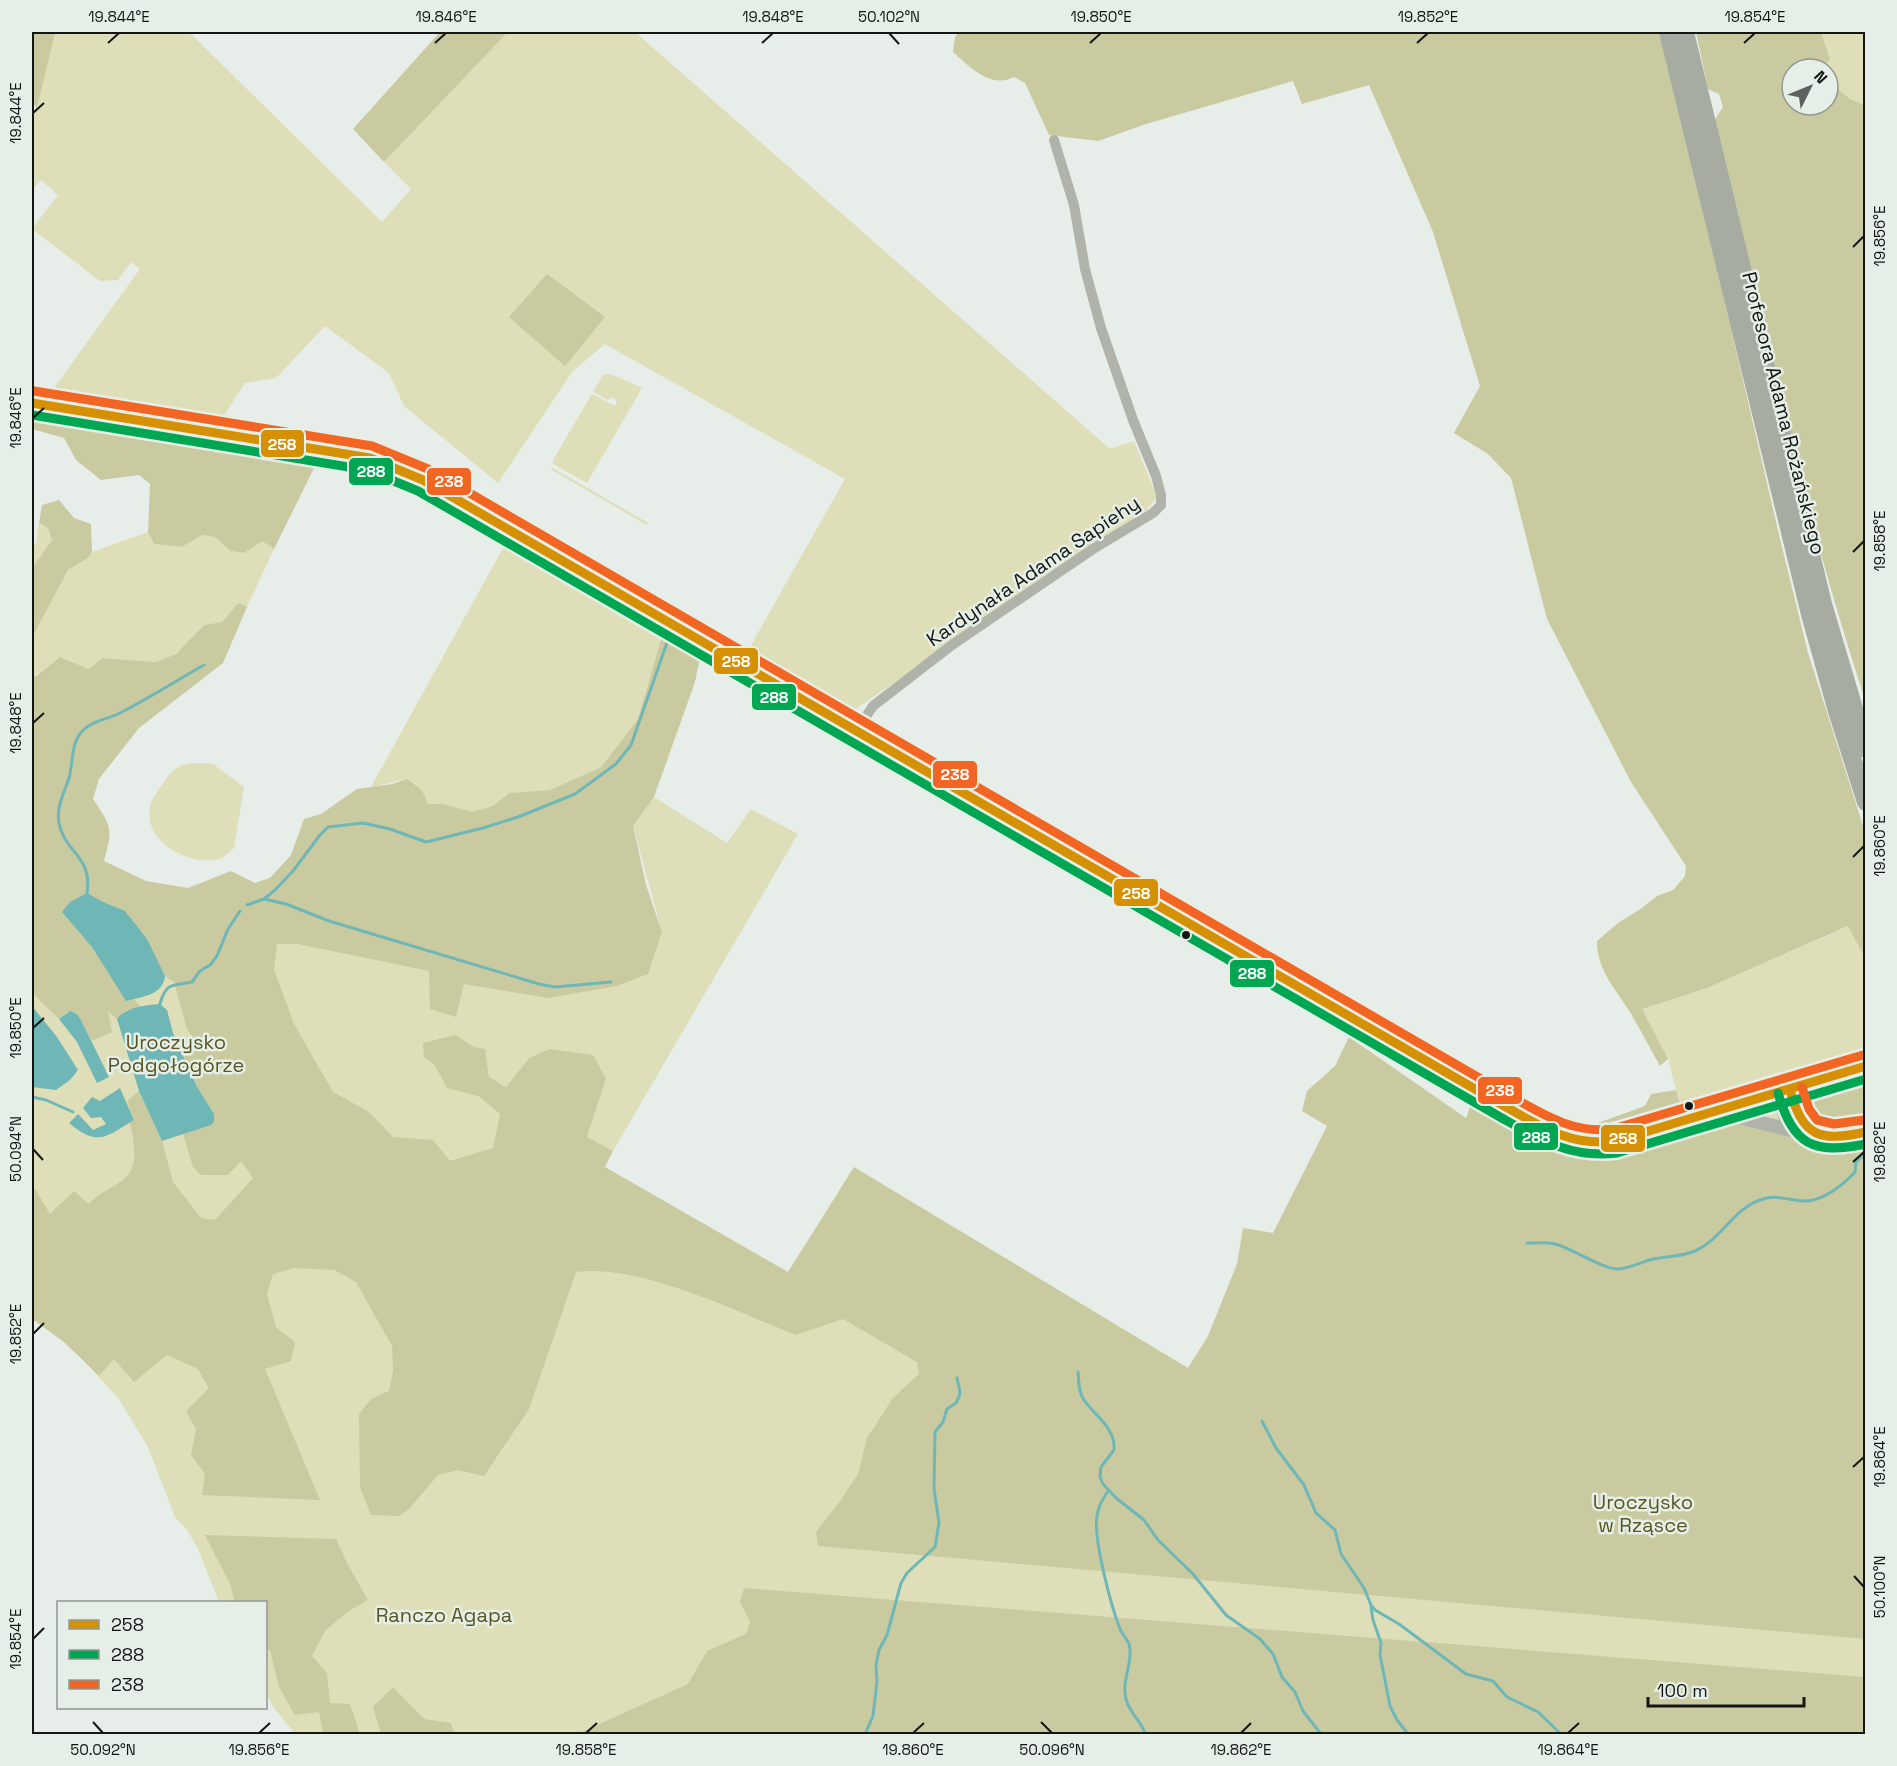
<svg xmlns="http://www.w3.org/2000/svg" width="1897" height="1766" font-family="'Space Grotesk',sans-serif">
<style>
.green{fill:#dedeb8}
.forest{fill:#cacaa1}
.water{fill:#6fb7b6}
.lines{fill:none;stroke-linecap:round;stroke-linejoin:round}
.stream{stroke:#6fb7b6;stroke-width:3}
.minor{stroke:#afb3aa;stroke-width:10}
.tertiary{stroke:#afb3aa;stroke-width:14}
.primary{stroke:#a6aca1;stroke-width:18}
.bus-1-casing{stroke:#e5efe7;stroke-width:14}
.bus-2-casing{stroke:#e5efe7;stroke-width:14}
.bus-3-casing{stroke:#e5efe7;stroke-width:14}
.bus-1{stroke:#d59003;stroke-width:9}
.bus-2{stroke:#00a651;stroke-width:9}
.bus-3{stroke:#f26522;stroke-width:9}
.ticks{fill:none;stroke:#131613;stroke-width:2}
.bus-dot{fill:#131613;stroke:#e5efe7;stroke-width:2}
.labels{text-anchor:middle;stroke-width:5;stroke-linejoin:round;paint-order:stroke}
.street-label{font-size:20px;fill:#131613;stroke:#e5efe7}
.park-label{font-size:20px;fill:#595520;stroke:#e5efe7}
.line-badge{stroke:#e5efe7;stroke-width:2}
.badge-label{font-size:16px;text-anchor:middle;font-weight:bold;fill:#fff}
.neatline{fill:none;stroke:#131613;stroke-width:2}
.ticks-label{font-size:15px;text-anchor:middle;fill:#131613}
</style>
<rect width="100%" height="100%" fill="#e7ede8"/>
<g class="green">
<path d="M54,32H189L382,222L411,189L384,162L508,32H635L1110,449L1134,441L1157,497L1146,511L851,712H844L746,654L845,479L605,344L572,372L498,483L404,406L389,373L325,326L276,378L245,383L217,426L46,399L140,269L131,262L118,280L100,281L32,229L58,195L41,180L32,190V114L37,108Z"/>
<path d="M1821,32H1865V105L1850,99L1828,81V69H1821L1830,59Z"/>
<path d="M611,374L642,388L587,483L553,464V460L592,394L615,406L617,401L611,397L608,400L593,392L603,375Z"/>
<path d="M551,467L648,523L647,525L552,470Z"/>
<path d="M39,523L48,528L52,540L32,568V543L36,544Z"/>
<path d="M148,532L154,544L182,547L201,535L215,537L230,551L244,553L262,540L274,549L247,607L238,603L222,622L204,625L176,654L156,662L102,658L89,669L60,657L35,676H32V638L68,570L88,558L92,552Z"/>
<path d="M508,539L664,629L638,719L601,767L550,790L509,793L493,806L472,812L444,804H428L422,790L407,779L371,787Z"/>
<path d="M199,763L213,764L244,787L234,848C230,852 224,857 219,859C187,867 137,838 152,800C155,795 159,789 162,785C174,767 178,764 199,763Z"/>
<path d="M654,797L727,843L751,809L798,834L613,1151L587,1137L606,1079L529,1058L506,1087L489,1077L487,1064L478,1096L500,1114L1305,1589L1615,1151L1662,1135L1866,1604L1855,1638L1865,1639L1866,1677L1843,1676L1865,1734H295L274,1708L266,1693V1602H219L198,1549L187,1530L175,1517L148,1447L118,1398L74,1350L46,1327L32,1318V826L106,869L274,939L662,932L633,826Z"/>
<path d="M1849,926L1865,958V1051L1681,1109L1668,1059L1641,1009L1707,988Z"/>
<path d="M1773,1100L1780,1120L1779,1121L1742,1110Z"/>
</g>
<g class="forest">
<path d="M32,32L55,33L37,108L32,102Z"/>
<path d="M440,32H508L384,162L353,129Z"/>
<path d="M959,32H1659L1686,136L1780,539L1808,653L1865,832V958L1848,926L1707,988L1642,1009L1668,1059L1660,1066C1650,1048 1640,1029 1630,1012C1615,988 1597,970 1597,941L1618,923L1639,910L1657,896L1673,890L1685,876L1686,866L1631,782L1547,619L1511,478L1488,454L1454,433L1480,386L1433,232L1369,85L1302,104L1293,81L1146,124L1098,141L1049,135L1025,83L1014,77C990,89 970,67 953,52L955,37Z"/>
<path d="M1696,32H1821L1830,59L1821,69H1792V105H1828V81L1850,99L1865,105V700C1803,510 1760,315 1714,121L1723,107L1719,94L1708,89Z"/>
<path d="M547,274L605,317L565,366L509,317Z"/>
<path d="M32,411L320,456L274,549L262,541L244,553L230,551L215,537L202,535L182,547L154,544L148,532L150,484L139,475L101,480L76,460L64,438L32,429Z"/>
<path d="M59,500L74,518L91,524L92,552L88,558L68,570L32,638V568L52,540L48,528L39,523L42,505Z"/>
<path d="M238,603L247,607L223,663L139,728L99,779L93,799C112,827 113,829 104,861L146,881L188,888L231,871L255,883L270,878L291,855L304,819L321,814L357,789L392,784L407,779L422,790L428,804H444L472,812L493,806L509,793L550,790L601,767L638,719L664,629L704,653L699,662L695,682L654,797L633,826L646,885L662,932L648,974L617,986L548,998L464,984L456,1017L430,1009L429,971L298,944H277L274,970L294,1024L333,1092L369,1112L393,1137L433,1140L450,1161L493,1148L500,1114L478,1096L447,1088L434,1064L424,1057L423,1043L455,1035L474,1047L485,1049L489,1077L506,1087L529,1058L549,1049L593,1055L606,1079L587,1137L613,1151L605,1167L788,1272L854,1167L1188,1368L1208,1336L1237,1264L1243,1228L1273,1233L1327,1126L1302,1111L1307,1091L1335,1066L1349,1037L1466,1118L1474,1096L1547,1138L1586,1150L1618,1149L1716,1119L1753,1126L1814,1141L1845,1143L1865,1139V1639L818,1546L816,1532L838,1504L858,1474L867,1438L893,1398L919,1374L917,1362L843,1319L796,1335C735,1311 640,1264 576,1272L529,1409L484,1476L458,1470L438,1475L409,1509L399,1516L371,1515L360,1487L359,1414L371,1399L389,1391L393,1371L392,1346L356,1282L334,1270L294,1268L273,1274L267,1294L276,1327L295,1342L291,1361L265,1369L320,1500L202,1495L205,1474L191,1455L196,1429L186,1411L209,1388L198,1369L167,1355L134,1382L114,1359L99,1376L64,1342L32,1319V1189L36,1190L50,1214L74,1191L89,1204C99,1192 112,1189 123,1180C141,1166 133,1140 130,1122L134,1120L127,1101L139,1091L162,1141L173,1182L201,1218L215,1220L253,1178L241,1161L228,1175H201L193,1167L183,1134L211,1125L214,1114L196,1085L182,1058L200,1047L187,1029L174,982L165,976C163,993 149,995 134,999L141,1007L127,1010L117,1019L108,1011L112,1032L92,1041L77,1013L67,1012L59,1019L32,993V676H36L60,657L89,669L102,658L156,662L176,654L204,625L222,622Z"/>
<path d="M1865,1078V1121C1845,1126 1813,1133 1807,1106L1811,1097L1821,1092Z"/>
<path d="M1676,1090L1681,1109L1678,1115C1656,1120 1620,1134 1598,1133C1579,1132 1561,1125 1543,1118L1545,1113L1578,1124L1592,1125L1645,1106L1651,1094Z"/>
<path d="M205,1535L336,1539L348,1565L368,1600L347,1612L325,1631L312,1656L327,1673L330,1703L350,1704L360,1734H323L319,1712L295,1715L279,1687L270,1650L266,1649V1602H235L230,1584Z"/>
<path d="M744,1588L1865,1677V1734H577L688,1684L707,1651L746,1634L750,1622L740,1602Z"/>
<path d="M393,1687L424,1719L451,1723L454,1734H381L373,1707Z"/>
</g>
<g class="water">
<path d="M87,893L103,902L125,911L147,939L165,976C163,995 142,997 126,1001L92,947L62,912L70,902Z"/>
<path d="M160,1004L167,1010L173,1033L196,1085L214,1114V1122L211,1125L162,1141L139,1091L117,1019C126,1007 146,1005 160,1004Z"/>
<path d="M32,1006L57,1037L78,1070L70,1080L56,1090L32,1087Z"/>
<path d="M70,1011L77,1014L81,1020L109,1077L97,1083L77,1042L59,1019Z"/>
<path d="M120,1088L134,1120C107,1136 98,1148 69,1123L78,1114L93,1130L106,1124L101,1117L91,1118L83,1108L92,1097L100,1101Z"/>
</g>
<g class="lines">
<g class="stream">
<path d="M87,893C93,856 64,852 59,823C56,807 64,793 69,778C73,765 71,745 80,734C89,721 106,720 120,713C149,698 176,681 204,665"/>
<path d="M264,899L286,904L329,921L539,984L555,987L611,982"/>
<path d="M247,905L264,899L275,890L293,871L320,835L328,827L363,823L390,829L426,842L483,828L518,817L575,794L616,764L631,745L669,637"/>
<path d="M160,1004C166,981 174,986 192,982L200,971L210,965L217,956L228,929L240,911"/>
<path d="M32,1097L46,1100L73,1112"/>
<path d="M1527,1243C1536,1243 1546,1242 1555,1244C1572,1248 1604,1270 1619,1269C1631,1268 1643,1261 1654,1259C1667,1256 1681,1257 1695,1251C1722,1239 1734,1207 1763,1199C1777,1194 1790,1201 1804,1201C1822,1202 1843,1185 1855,1172L1856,1162L1866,1153"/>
<path d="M1078,1372C1079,1381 1078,1392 1084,1400C1095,1416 1116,1428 1114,1450L1101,1467L1100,1477L1103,1484L1116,1498L1144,1520L1158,1540L1193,1574L1226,1615L1260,1639L1273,1654L1282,1677L1295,1692L1303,1711L1321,1734"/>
<path d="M1262,1421L1276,1448L1304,1485L1316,1513L1335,1530L1341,1554L1364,1588L1371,1605L1375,1610L1399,1624L1466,1674L1493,1681L1507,1697L1538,1712L1561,1734"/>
<path d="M1108,1491C1103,1498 1098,1507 1097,1516C1093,1538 1111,1606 1120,1629C1122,1634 1127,1639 1129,1644C1134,1661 1121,1680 1126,1699C1130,1715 1141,1719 1145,1734"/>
<path d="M1371,1607L1373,1620L1381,1643L1380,1655L1390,1706L1397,1720L1408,1734"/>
<path d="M865,1734L873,1716L877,1681L876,1665L879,1650L887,1635L901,1583L907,1573L935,1547L939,1523L934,1488L935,1432L943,1422L947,1409L956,1403L959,1397L960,1392L957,1378"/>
</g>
<path class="minor" d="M857,730L873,706L952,645L1093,549L1153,513L1161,505V495L1156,476L1133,420L1101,328L1085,269L1074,205L1054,140"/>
<g class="tertiary">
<path d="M32,403L370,458L423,480L505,526L1506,1107C1541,1126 1574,1150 1615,1141L1866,1066"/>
<path d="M1790,1090C1795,1106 1799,1123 1814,1132"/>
<path d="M1777,1094L1787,1121L1794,1130"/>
<path d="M1720,1112C1767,1123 1817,1143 1866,1132"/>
</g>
<g class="primary">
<path d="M1668,32L1810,614L1837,711L1866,802"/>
<path d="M1685,32L1823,604L1866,749"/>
</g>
<g class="bus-1-casing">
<g id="bus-1">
<path d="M32,403L370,458L423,480L1506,1107C1542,1127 1572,1147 1615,1141L1866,1066"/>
<path d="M1790,1090C1803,1137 1819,1142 1866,1132"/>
</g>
</g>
<g class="bus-2-casing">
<g id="bus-2">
<path d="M32,415L367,470L418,491L1500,1117C1539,1139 1570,1159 1617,1153L1866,1079"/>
<path d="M1778,1093C1793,1145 1813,1155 1866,1144"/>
</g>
</g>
<g class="bus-3-casing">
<g id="bus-3">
<path d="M34,391L372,446L428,469L1512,1097C1544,1115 1574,1134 1613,1129L1863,1055"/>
<path d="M1802,1087L1809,1109L1817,1120L1834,1124L1864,1120"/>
</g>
</g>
<use href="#bus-1" class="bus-1"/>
<use href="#bus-2" class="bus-2"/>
<use href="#bus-3" class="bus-3"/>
</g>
<path class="ticks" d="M889,33L899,44M108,43L119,33M435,43L446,33M762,43L773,33M1090,43L1101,33M1417,43L1428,33M1744,43L1755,33M33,113L44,103M1853,247L1864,236M33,418L44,408M1853,552L1864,541M33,723L44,713M1853,857L1864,846M33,1028L44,1018M33,1149L43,1160M1853,1162L1864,1152M33,1334L44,1323M1853,1467L1864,1457M1854,1576L1864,1587M33,1639L44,1628M93,1722L103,1733M1041,1722L1052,1733M259,1733L270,1723M586,1733L597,1723M913,1733L924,1723M1241,1733L1251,1723M1568,1733L1579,1723"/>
<g class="bus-dot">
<circle cx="1186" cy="935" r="5"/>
<circle cx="1689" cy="1106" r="5"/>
</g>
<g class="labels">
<g class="street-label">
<text transform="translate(1784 413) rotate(76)" y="7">Profesora Adama Rożańskiego</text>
<text transform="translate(1033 571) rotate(-34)" y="7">Kardynała Adama Sapiehy</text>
</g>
<g class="park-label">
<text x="176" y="1049">Uroczysko<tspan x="176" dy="23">Podgołogórze</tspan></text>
<text x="1643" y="1509">Uroczysko<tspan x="1643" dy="23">w Rząsce</tspan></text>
<text x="444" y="1622">Ranczo Agapa</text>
</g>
</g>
<g class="line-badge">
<rect x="260" y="429" width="45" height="29" rx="6" fill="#d59003"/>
<rect x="348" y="457" width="46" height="29" rx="6" fill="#00a651"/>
<rect x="426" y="467" width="46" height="29" rx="6" fill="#f26522"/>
<rect x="713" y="647" width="46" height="28" rx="6" fill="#d59003"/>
<rect x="751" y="683" width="46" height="28" rx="6" fill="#00a651"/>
<rect x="932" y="760" width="46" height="29" rx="6" fill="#f26522"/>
<rect x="1113" y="878" width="46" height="29" rx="6" fill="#d59003"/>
<rect x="1229" y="959" width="46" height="29" rx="6" fill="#00a651"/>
<rect x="1477" y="1076" width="46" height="29" rx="6" fill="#f26522"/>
<rect x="1513" y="1122" width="46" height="29" rx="6" fill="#00a651"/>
<rect x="1600" y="1124" width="46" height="29" rx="6" fill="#d59003"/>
</g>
<g class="badge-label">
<text x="282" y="450">258</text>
<text x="371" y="477">288</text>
<text x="449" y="487">238</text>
<text x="736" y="667">258</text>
<text x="774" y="703">288</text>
<text x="955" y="780">238</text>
<text x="1136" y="899">258</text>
<text x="1252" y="979">288</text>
<text x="1500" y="1096">238</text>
<text x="1536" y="1143">288</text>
<text x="1623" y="1144">258</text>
</g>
<rect width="1897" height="1766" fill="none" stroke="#e5efe7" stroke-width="66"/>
<rect x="57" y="1601" width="210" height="108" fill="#e5efe7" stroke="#919892" stroke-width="1.5"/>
<rect x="69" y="1620" width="30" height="9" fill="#d59003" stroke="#919892" stroke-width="1.5"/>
<text x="111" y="1631" font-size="18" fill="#131613">258</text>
<rect x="69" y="1650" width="30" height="9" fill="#00a651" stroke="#919892" stroke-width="1.5"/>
<text x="111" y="1661" font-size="18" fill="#131613">288</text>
<rect x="69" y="1680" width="30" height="9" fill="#f26522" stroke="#919892" stroke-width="1.5"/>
<text x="111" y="1691" font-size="18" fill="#131613">238</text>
<g transform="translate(1810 87) rotate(47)"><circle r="28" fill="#e5efe7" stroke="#919892" stroke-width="1.5"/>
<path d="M0-4.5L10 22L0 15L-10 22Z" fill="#5d615e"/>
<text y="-9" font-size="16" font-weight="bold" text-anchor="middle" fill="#131613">N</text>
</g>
<path d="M1648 1697v9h156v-9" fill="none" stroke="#131613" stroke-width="3"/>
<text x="1657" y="1697" font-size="18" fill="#131613" stroke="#e5efe7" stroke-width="4.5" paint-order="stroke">100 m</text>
<rect x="33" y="33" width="1831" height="1700" class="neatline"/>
<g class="ticks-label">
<text x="119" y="22">19.844°E</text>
<text x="446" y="22">19.846°E</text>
<text x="773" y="22">19.848°E</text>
<text x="889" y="22">50.102°N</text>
<text x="1101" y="22">19.850°E</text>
<text x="1428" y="22">19.852°E</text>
<text x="1755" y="22">19.854°E</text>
<text transform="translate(16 113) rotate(-90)" y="5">19.844°E</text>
<text transform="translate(1880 236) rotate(-90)" y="5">19.856°E</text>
<text transform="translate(16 418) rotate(-90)" y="5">19.846°E</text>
<text transform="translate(1880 541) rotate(-90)" y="5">19.858°E</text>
<text transform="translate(16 723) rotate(-90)" y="5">19.848°E</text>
<text transform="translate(1880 846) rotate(-90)" y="5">19.860°E</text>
<text transform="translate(16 1028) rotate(-90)" y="5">19.850°E</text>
<text transform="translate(16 1149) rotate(-90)" y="5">50.094°N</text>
<text transform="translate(1880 1152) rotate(-90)" y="5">19.862°E</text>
<text transform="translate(16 1334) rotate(-90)" y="5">19.852°E</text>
<text transform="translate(1880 1457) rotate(-90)" y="5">19.864°E</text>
<text transform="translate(1880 1587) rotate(-90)" y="5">50.100°N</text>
<text transform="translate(16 1639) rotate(-90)" y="5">19.854°E</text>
<text x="103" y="1755">50.092°N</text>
<text x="259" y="1755">19.856°E</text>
<text x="586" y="1755">19.858°E</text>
<text x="913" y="1755">19.860°E</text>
<text x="1052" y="1755">50.096°N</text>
<text x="1241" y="1755">19.862°E</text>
<text x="1568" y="1755">19.864°E</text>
</g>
</svg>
